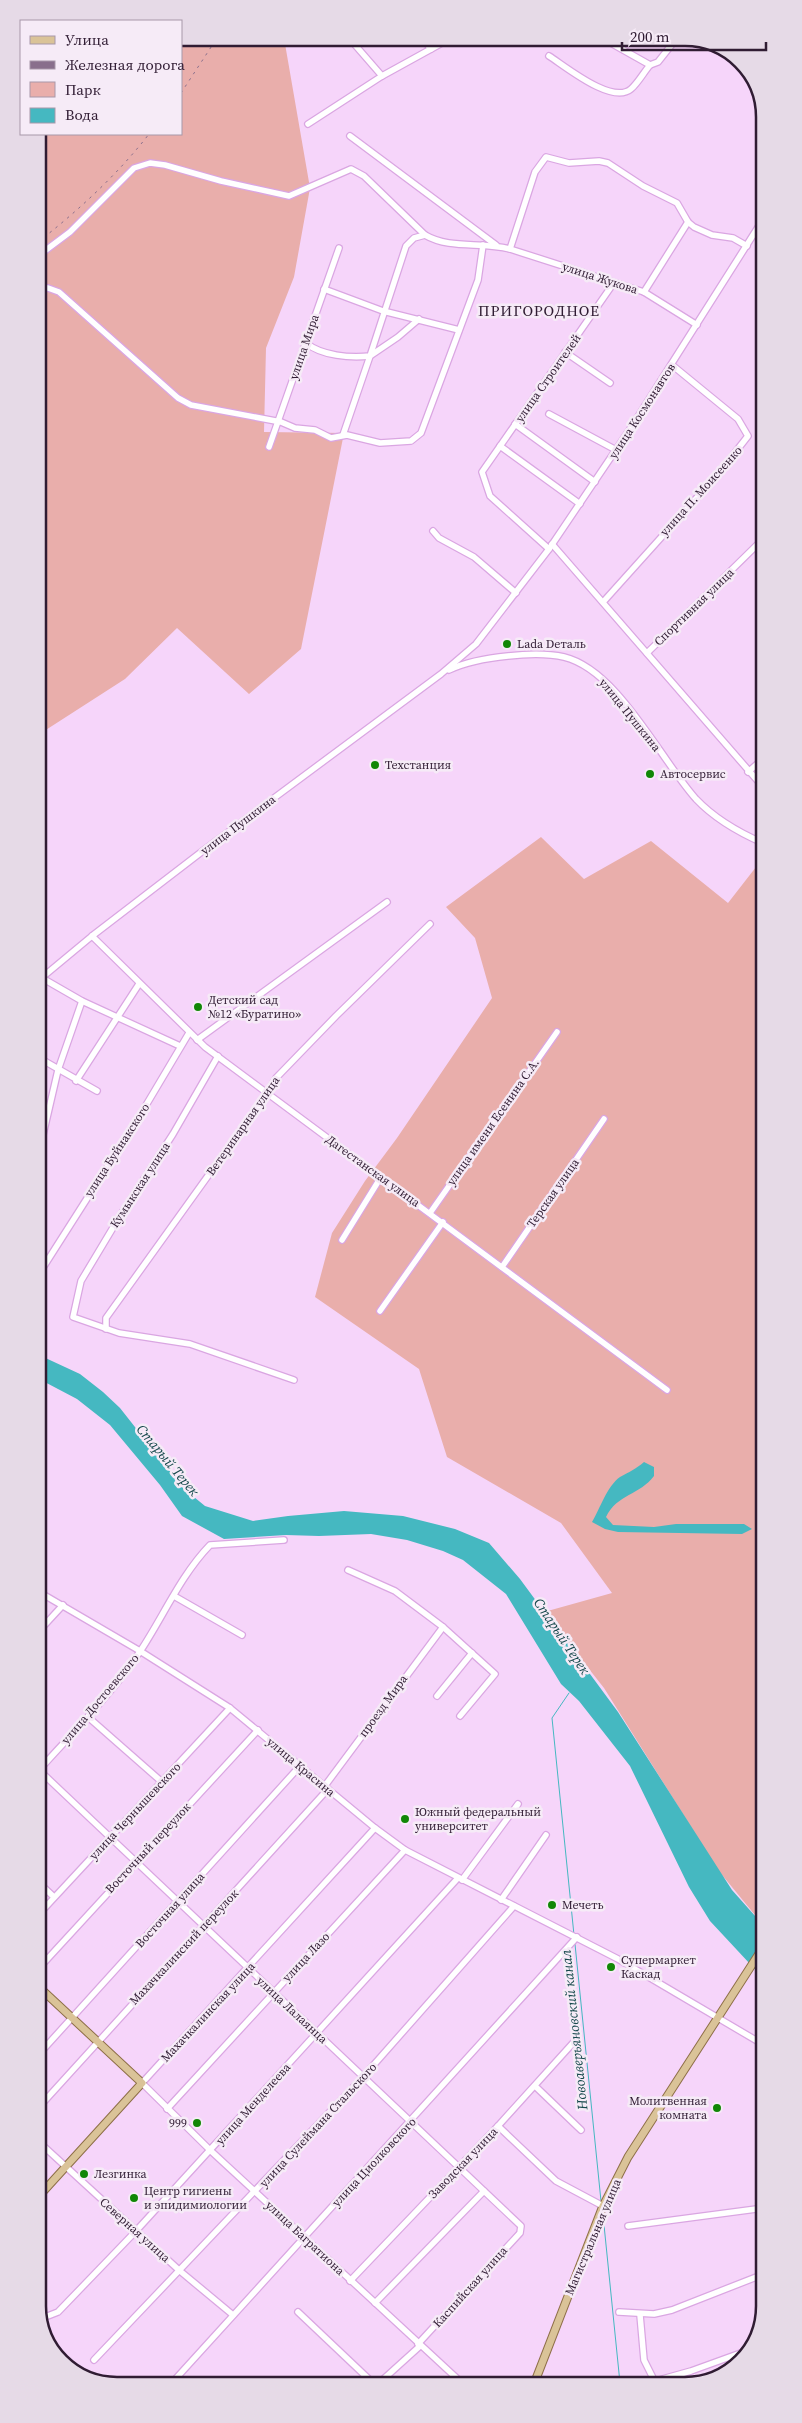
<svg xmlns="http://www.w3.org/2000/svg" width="802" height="2423" font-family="'Source Serif 4',serif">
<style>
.green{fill:#e9aeab}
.water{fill:#45b8c1}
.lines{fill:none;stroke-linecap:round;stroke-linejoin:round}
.stream{stroke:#45b8c1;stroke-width:1}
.minor-casing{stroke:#daa6e2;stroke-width:8}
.major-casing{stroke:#8e6f48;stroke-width:9}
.minor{stroke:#fff;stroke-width:5.5}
.major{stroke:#dac398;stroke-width:7}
.rail{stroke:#896f8c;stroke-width:1;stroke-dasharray:2.5 5;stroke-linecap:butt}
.poi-dot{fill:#118706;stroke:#f6ebf7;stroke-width:2}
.labels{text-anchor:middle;stroke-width:5;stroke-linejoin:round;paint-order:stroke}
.street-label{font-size:12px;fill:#301c33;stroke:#f6ebf7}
.poi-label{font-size:12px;fill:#301c33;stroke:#f6ebf7;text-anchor:start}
.water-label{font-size:14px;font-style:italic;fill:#16494c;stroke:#f6ebf7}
.quarter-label{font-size:15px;letter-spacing:1px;fill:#301c33;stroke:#f6ebf7}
.rim{fill:none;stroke:#301c33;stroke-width:2.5}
</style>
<rect width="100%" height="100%" fill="#f6d5fa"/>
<g class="green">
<path d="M181,38H284L310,188L294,277L266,348L264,432L344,433L301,649L249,694L177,628L125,679L38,735V134H181Z"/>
<path d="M541,837L584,879L651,841L728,903L763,858L764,1926L718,1870L604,1688L544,1612L612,1593L561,1523L447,1457L419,1369L315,1297L332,1233L365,1181L397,1138L492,998L475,938L446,907Z"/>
</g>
<g class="water">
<path d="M39,1355L80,1374L103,1392L120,1408L183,1488L205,1506L253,1521L288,1516L344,1511L403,1516L455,1529L489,1543L520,1579L618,1712L732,1890L764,1926V1979L710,1921L689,1887L630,1766L579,1701L561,1684L506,1594L463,1560L443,1551L407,1540L371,1534L319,1536L286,1535L224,1539L182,1516L160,1485L110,1425L77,1399L39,1379Z"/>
<path d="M644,1462L654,1467V1476C640,1495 617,1494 606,1517L613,1525L654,1527L676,1524H744L752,1529L742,1534L618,1532L605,1529L592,1522C600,1509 607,1486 620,1477C629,1472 636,1469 644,1462Z"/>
</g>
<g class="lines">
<g class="stream">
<path d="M569,1693L552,1718L574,1935"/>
<path d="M575,1944L601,2201"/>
<path d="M603,2215L620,2383"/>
</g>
<g class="minor-casing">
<g id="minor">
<path d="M349,38L382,76"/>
<path d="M422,38L431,49"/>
<path d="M602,38L650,65L658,62L677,38"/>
<path d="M549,56C565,66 612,105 631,89C638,83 644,72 650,65"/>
<path d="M308,124L382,76L451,38"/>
<path d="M350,136L496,245"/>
<path d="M510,249L535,172L546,157L569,163L599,161L608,163L643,186L677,203L688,222L694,227L712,235L733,238L747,246"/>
<path d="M38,256L70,232L134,168L150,163L165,165L221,181L289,196L351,169L364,176L425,235C451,250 481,241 510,249L644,292L697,325"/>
<path d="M38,288H48L59,292L178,398L191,405L281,422L295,428L315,430L331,438L347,435L380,443L411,441L421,433L478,280L483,245"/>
<path d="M324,289L383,311L459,330"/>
<path d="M644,292L688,222"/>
<path d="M306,343C322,356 350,358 370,356L406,246L414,238L425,235"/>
<path d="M565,352L610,383"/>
<path d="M549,414L616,450"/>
<path d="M515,424L595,482"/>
<path d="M343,435L370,356L398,337L419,319"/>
<path d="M500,446L580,504"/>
<path d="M269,447L339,248"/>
<path d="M433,531L439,538L474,557L516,593"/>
<path d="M552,544L763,787"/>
<path d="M549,549L490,496L482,472L613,284"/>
<path d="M604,601L719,473L748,436L738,419L672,365"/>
<path d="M647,653L762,540"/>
<path d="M449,670C468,661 487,658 508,656C526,654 546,653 564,657C618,670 660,759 696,799C714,818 740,833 763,843"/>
<path d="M748,772L763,759"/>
<path d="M92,936L205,1047L667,1390"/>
<path d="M42,978L82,1001L180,1046"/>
<path d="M39,980L92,936L204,850L441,674L476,644L549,549L634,423L762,221"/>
<path d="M197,1040L387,902"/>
<path d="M218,1056L173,1134L120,1216L81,1281L73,1317L119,1333L190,1344L294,1380"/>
<path d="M39,1058L97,1091"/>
<path d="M76,1081L139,984"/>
<path d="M39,1152L58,1070L82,1001"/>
<path d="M430,1213L557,1032"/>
<path d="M342,1240L381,1177"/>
<path d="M39,1267L44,1266L139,1117L189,1033"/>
<path d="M502,1267L604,1119"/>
<path d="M380,1311L443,1222"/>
<path d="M106,1329V1318L261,1102L276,1078L336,1016L430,924"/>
<path d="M348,1570L395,1591L443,1627L495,1674L460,1716"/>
<path d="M39,1592L140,1651L230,1708L375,1828L405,1850L618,1959L764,2045"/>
<path d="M174,1596L242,1635"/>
<path d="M39,1631L63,1605"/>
<path d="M437,1696L472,1653"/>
<path d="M88,1717L162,1782"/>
<path d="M40,1769C74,1731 113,1693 141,1650C164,1615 181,1575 210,1545L284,1540"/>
<path d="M40,1771L521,2226L520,2233L418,2344"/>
<path d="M324,1787L443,1627"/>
<path d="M375,1828L142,2083L211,2151L463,2384"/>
<path d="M462,1880L518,1804"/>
<path d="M40,1884L54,1897"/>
<path d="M501,1900L546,1835"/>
<path d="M40,1913L230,1708"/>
<path d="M40,1967L258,1730"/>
<path d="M40,2053L300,1766"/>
<path d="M535,2086L581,2130"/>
<path d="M40,2106L328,1789"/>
<path d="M167,2109L405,1850"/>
<path d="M498,2126L556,2181L603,2206"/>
<path d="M40,2143L180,2271L233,2315"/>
<path d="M628,2226L764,2208"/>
<path d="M350,2281L498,2126L573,2043"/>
<path d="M375,2303L484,2191"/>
<path d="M298,2312L374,2384"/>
<path d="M619,2312L654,2314L672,2310L764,2274"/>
<path d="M640,2315L644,2360L655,2382"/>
<path d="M40,2319L58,2312L136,2231L458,1878"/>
<path d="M94,2360L363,2077L514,1906"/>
<path d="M177,2378L185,2385"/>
<path d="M648,2383L691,2371L749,2350"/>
<path d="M378,2384L420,2346"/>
<path d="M170,2385L577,1937"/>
</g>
</g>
<g class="major-casing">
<g id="major">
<path d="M40,1988L142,2083L40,2195"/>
<path d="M534,2384L603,2206L628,2157L764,1946"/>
</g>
</g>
<use href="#minor" class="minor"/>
<use href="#major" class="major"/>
<g class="rail">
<path d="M181,93L217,38"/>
<path d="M38,242C78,211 118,174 149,134"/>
</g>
</g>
<g class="poi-dot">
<circle cx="507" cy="644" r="5"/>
<circle cx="375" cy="765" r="5"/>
<circle cx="650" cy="774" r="5"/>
<circle cx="198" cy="1007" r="5"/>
<circle cx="405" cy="1819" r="5"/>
<circle cx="552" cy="1905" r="5"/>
<circle cx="611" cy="1967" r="5"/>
<circle cx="717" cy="2108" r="5"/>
<circle cx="197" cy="2123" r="5"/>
<circle cx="84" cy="2174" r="5"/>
<circle cx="134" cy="2198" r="5"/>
</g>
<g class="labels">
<g class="street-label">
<text transform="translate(600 278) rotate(18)" y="4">улица Жукова</text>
<text transform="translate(304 347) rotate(-71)" y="4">улица Мира</text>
<text transform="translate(548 378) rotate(-55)" y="4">улица Строителей</text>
<text transform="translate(642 411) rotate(-57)" y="4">улица Космонавтов</text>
<text transform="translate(701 491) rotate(-48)" y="4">улица П. Моисеенко</text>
<text transform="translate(694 607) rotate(-44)" y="4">Спортивная улица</text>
<text transform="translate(630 715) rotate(51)" y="4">улица Пушкина</text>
<text transform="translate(238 825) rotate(-37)" y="4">улица Пушкина</text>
<text transform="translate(493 1122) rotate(-55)" y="4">улица имени Есенина С.А.</text>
<text transform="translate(243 1126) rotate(-55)" y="4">Ветеринарная улица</text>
<text transform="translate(117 1150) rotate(-57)" y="4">улица Буйнакского</text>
<text transform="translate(373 1171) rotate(36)" y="4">Дагестанская улица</text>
<text transform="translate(140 1185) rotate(-57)" y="4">Кумыкская улица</text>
<text transform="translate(553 1193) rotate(-55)" y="4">Терская улица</text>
<text transform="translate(100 1699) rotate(-50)" y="4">улица Достоевского</text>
<text transform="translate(383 1706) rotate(-54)" y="4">проезд Мира</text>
<text transform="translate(301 1767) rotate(40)" y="4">улица Красина</text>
<text transform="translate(135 1811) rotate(-47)" y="4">улица Чернышевского</text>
<text transform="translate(148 1848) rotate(-47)" y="4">Восточный переулок</text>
<text transform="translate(170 1910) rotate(-48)" y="4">Восточная улица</text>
<text transform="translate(184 1947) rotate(-47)" y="4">Махачкалинский переулок</text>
<text transform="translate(306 1957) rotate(-47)" y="4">улица Лазо</text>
<text transform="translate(292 2010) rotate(43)" y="4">улица Лалаянца</text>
<text transform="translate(208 2012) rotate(-47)" y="4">Махачкалинская улица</text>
<text transform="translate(253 2104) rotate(-48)" y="4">улица Менделеева</text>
<text transform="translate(318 2125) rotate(-47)" y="4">улица Сулеймана Стальского</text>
<text transform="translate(374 2162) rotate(-47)" y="4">улица Циолковского</text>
<text transform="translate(463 2163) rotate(-46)" y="4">Заводская улица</text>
<text transform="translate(135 2230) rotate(42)" y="4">Северная улица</text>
<text transform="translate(593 2237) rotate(-67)" y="4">Магистральная улица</text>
<text transform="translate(305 2238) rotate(43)" y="4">улица Багратиона</text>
<text transform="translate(470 2287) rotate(-48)" y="4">Каспийская улица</text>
</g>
<g class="poi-label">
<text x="517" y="648">Lada Dеталь</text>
<text x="385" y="769">Техстанция</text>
<text x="660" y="778">Автосервис</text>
<text x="208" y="1004">Детский сад<tspan x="208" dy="14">№12 «Буратино»</tspan></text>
<text x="415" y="1816">Южный федеральный<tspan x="415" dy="14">университет</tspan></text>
<text x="562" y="1909">Мечеть</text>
<text x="621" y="1964">Супермаркет<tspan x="621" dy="14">Каскад</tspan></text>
<text x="707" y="2105" text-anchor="end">Молитвенная<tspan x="707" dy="14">комната</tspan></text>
<text x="187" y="2127" text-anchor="end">999</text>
<text x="94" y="2178">Лезгинка</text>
<text x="144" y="2195">Центр гигиены<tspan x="144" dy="14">и эпидимиологии</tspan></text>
</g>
<g class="water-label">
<text transform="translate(168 1460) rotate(50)" y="5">Старый Терек</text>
<text transform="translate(562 1636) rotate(56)" y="5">Старый Терек</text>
<text transform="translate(574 2030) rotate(-96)" y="5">Новоаверьяновский канал</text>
</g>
<g class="quarter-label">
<text x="539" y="316">ПРИГОРОДНОЕ</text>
</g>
</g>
<path d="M0 0H802V2423H0ZM117 46H685A71 71 0 0 1 756 117V2306A71 71 0 0 1 685 2377H117A71 71 0 0 1 46 2306V117A71 71 0 0 1 117 46Z" fill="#e6dae7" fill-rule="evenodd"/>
<path class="rim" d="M117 46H685A71 71 0 0 1 756 117V2306A71 71 0 0 1 685 2377H117A71 71 0 0 1 46 2306V117A71 71 0 0 1 117 46Z"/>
<rect x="20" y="20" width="162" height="115" fill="#f6ebf7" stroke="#a798a9"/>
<rect x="30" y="36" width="25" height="8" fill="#dac398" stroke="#a798a9"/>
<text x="65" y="45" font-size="15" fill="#301c33">Улица</text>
<rect x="30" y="61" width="25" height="8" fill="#896f8c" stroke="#a798a9"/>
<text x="65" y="70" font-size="15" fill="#301c33">Железная дорога</text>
<rect x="30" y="82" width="25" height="15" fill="#e9aeab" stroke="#a798a9"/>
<text x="65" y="95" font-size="15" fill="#301c33">Парк</text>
<rect x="30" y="108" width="25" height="15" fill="#45b8c1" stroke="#a798a9"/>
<text x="65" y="120" font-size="15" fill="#301c33">Вода</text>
<path d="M622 42v8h144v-8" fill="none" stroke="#301c33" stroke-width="2.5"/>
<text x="630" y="42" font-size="15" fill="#301c33" stroke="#f6ebf7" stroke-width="4" paint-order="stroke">200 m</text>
</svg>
